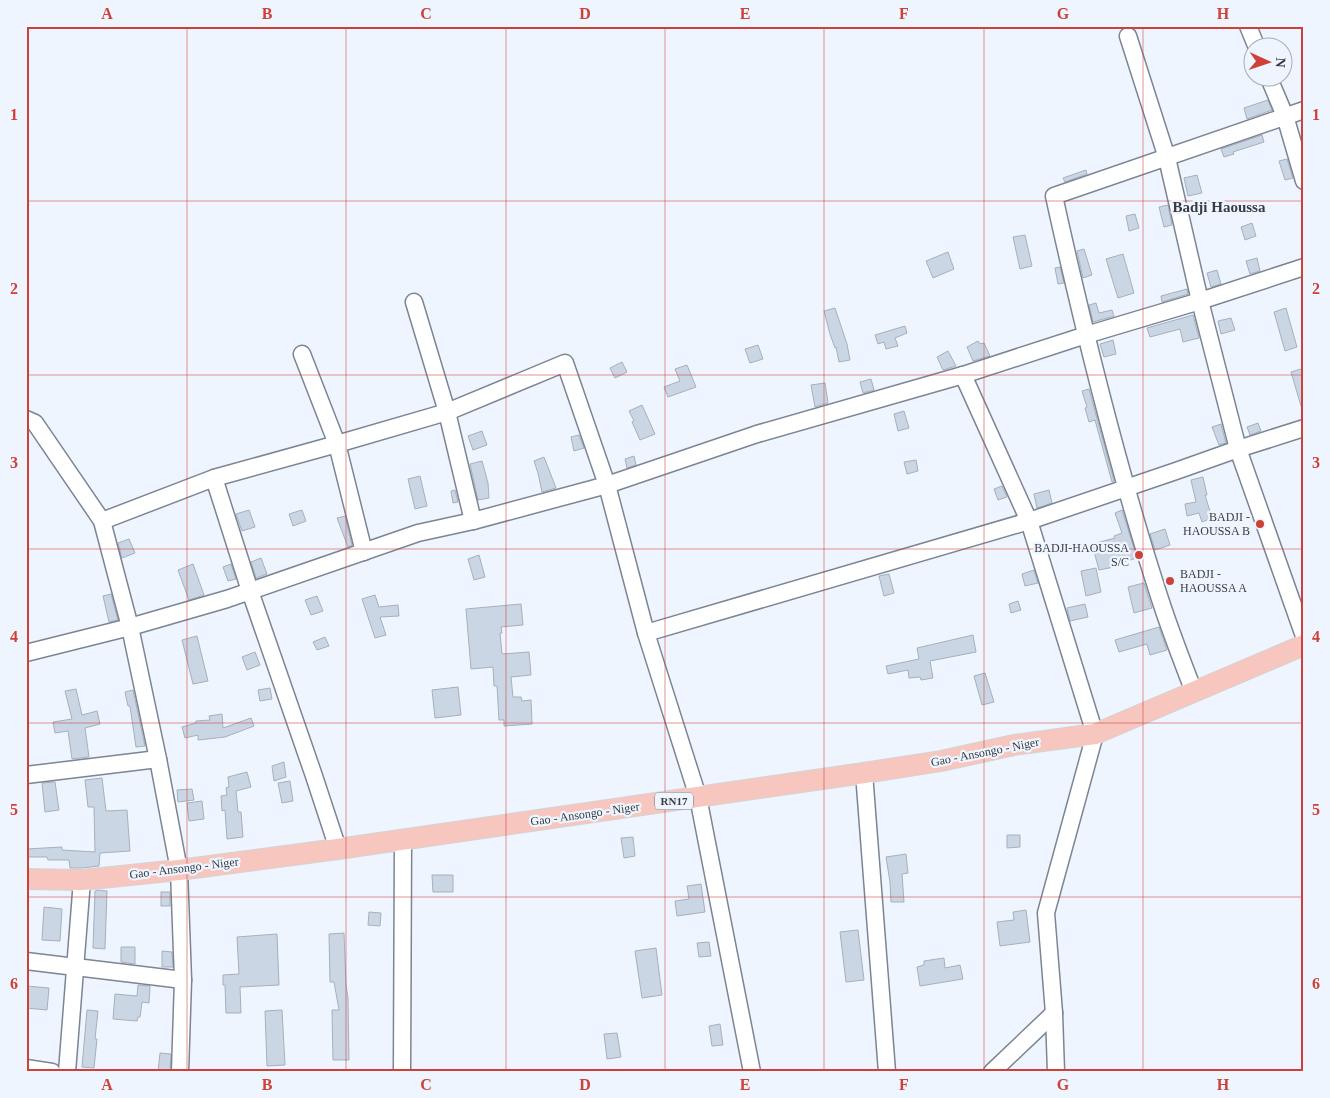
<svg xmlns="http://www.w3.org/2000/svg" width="1330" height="1098" font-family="Georgia,serif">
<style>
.building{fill:#cbd6e5;stroke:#a5b0be}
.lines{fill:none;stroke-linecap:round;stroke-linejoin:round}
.minor-casing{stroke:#7b8593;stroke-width:19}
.major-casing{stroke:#d3d4d5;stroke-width:22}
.minor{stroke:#fff;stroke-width:16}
.major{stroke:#f6c6bf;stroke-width:20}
.grid{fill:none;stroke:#ce4038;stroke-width:1;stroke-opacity:0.55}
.poi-dot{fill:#ce4038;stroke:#eff5ff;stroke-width:2}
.labels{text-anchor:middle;stroke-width:4.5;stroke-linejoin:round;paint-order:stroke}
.shield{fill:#eff5ff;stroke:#6f747b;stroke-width:1}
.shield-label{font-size:11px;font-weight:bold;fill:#383c42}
.poi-label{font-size:12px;fill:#383c42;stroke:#eff5ff;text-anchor:end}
.street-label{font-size:12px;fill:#383c42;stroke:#eff5ff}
.quarter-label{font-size:15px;font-weight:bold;fill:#383c42;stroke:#eff5ff}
.neatline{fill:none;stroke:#ce4038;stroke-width:2}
.grid-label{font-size:16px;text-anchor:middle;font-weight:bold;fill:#ce4038}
</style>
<rect width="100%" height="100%" fill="#eff5ff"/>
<g class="building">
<path d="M1268,100L1272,110L1247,119L1244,108Z"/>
<path d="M1262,135L1264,142L1233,152L1234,154L1224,157L1221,149Z"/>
<path d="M1287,159L1293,178L1285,180L1279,161Z"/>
<path d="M1086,170L1087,174L1065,182L1063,178Z"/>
<path d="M1197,175L1202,193L1188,196L1184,178Z"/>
<path d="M1168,205L1172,225L1164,227L1159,207Z"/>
<path d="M1135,214L1139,228L1129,231L1126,216Z"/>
<path d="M1252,223L1256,236L1245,240L1241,227Z"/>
<path d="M1025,235L1032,266L1020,269L1013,237Z"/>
<path d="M1084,249L1092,275L1083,278L1077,251Z"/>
<path d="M948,252L954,269L933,278L926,261Z"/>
<path d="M1123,254L1134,293L1118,298L1106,259Z"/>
<path d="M1257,258L1260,271L1250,274L1246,261Z"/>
<path d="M1060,267L1064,283L1058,284L1055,268Z"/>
<path d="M1217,270L1221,284L1211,287L1207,273Z"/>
<path d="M1187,289L1188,294L1162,302L1161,296Z"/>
<path d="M1096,303L1099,313L1112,310L1114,316L1093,322L1089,305Z"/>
<path d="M835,308L847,344L850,360L839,362L836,347L835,348L830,334L824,311Z"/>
<path d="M1286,308L1297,347L1285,351L1274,312Z"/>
<path d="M1193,315L1199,338L1183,342L1180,329L1150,337L1147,328Z"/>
<path d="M1231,318L1235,330L1221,334L1218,321Z"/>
<path d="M905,326L907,333L895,338L898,346L886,349L884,342L878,344L875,335Z"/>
<path d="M1113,340L1116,354L1104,357L1100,344Z"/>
<path d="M978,341L980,344L984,343L990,356L973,361L967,347Z"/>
<path d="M758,345L763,359L750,363L745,349Z"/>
<path d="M948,351L956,366L943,370L937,357Z"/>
<path d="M622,362L627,372L615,378L610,368Z"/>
<path d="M687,365L696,387L668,397L664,387L680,381L675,369Z"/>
<path d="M1304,368V406H1301L1291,372Z"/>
<path d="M871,379L874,390L863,393L860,382Z"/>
<path d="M825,383L828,403L815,407L811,385Z"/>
<path d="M1089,389L1114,481L1112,482L1095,420L1089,422L1085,408L1087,407L1082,391Z"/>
<path d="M642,405L655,434L640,440L632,422L634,421L629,411Z"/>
<path d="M904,411L909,428L898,431L894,414Z"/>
<path d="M1258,423L1261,431L1250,435L1247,427Z"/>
<path d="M1221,424L1226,443L1219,445L1212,427Z"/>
<path d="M482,431L487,445L473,450L468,436Z"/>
<path d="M579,435L584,448L574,451L571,437Z"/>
<path d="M634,456L636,465L627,468L625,459Z"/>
<path d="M544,457L556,488L542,492L538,473L534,461Z"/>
<path d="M916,460L918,471L907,474L904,462Z"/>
<path d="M482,461L488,483L489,498L478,500L470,464Z"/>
<path d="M420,476L427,506L415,509L408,479Z"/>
<path d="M1203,477L1207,495H1205L1212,518L1202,522L1199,513L1187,516L1185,504L1196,502L1191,480Z"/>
<path d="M1002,486L1007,497L998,500L994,489Z"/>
<path d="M455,490L458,502L453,503L451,491Z"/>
<path d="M1049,490L1052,503L1037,508L1034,494Z"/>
<path d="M249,510L255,527L242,531L236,514Z"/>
<path d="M302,510L306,521L293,526L289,514Z"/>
<path d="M1122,510L1137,558L1113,565L1114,567L1099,570L1092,544L1115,538L1114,536L1122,533L1115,513Z"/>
<path d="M345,516L352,545L348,547L337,518Z"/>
<path d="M1165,529L1170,545L1155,550L1150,534Z"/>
<path d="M129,539L135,553L122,558L118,543Z"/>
<path d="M479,555L485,577L474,580L468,559Z"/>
<path d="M261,558L267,574L256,578L251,562Z"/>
<path d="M193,564L204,595L189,600L178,570Z"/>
<path d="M231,564L236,579L228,581L223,567Z"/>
<path d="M1096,568L1101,592L1086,596L1081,571Z"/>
<path d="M1034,570L1038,583L1025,586L1022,574Z"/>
<path d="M889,574L894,593L884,596L879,576Z"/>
<path d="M1144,583L1152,608L1134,613L1128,587Z"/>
<path d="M111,594L118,620L109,622L103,596Z"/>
<path d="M375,595L379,607L398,605L399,616L380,617L386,635L375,638L362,599Z"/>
<path d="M317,596L323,611L311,615L305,600Z"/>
<path d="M1018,601L1021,610L1011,613L1009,604Z"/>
<path d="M521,604L523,625L501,627L502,633H500L502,654L529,652L531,675L511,677L513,697H521L522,701L531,700L532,724L504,726V720H499L497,686H494L493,667L471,669L466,609Z"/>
<path d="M1085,604L1088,617L1070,621L1067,608Z"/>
<path d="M1159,627L1167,650L1150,655L1147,644L1119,652L1115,640Z"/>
<path d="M973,635L976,652L930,661L933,678L921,680L920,677L909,678L908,670L888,674L886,666L919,659L917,648Z"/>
<path d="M197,636L208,681L193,684L182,640Z"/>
<path d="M325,637L329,646L317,650L313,642Z"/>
<path d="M255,652L260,665L247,670L242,657Z"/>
<path d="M985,673L994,702L982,705L974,676Z"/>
<path d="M458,687L461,715L435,718L432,690Z"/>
<path d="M270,688L272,699L260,701L258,690Z"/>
<path d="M76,689L82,715L97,711L100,724L85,728L89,757L72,759L68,731L55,733L53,722L72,719L65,691Z"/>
<path d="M133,690L145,746L136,747L130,706H128L125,692Z"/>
<path d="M222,714L223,728L251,718L254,726L225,737L198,740V735L185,738L182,727L196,723V721L210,720L209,716Z"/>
<path d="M284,762L286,777L274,781L272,766Z"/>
<path d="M247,772L251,787L236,791L238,812H241L243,837L227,839L225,810L222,811L221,796L227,795L226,788L229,787L228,777Z"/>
<path d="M102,778L106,811L127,810L130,851L100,853L99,866L82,868H70L69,860H48L47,857H26V849L62,847V850L95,852L94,807H88L85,780Z"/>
<path d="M290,781L293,801L282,803L278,783Z"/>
<path d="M55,782L59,810L45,812L42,783Z"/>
<path d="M192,789L194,800L178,802L177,790Z"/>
<path d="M202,801L204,819L189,821L187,803Z"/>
<path d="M1007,835H1020V847L1007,848Z"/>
<path d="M633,837L635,856L624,858L621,838Z"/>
<path d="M906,854L908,873L902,874L904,902H891L890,882L886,857Z"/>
<path d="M432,875H453V892H433Z"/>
<path d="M701,884L705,912L677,916L675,901L689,899L687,886Z"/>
<path d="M98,890L107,891L105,949L93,948L95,891Z"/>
<rect x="161" y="892" width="9" height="14"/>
<path d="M44,907L62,909L60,941L42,940Z"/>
<path d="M1026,910L1030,942L1000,946L997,922L1014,920L1013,912Z"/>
<path d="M369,912L381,913L380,926L368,925Z"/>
<path d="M858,930L864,980L846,982L840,932Z"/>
<path d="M344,933L346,985L348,998L349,1060H333L332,1010H339L334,982H330L329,934Z"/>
<path d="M277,934L279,985L240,987L241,1013H226L225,985H223V975L239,974L237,937Z"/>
<path d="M709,942L711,956L699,957L697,943Z"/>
<path d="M121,947H135V964L121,962Z"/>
<path d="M656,948L662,995L642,998L635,951Z"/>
<path d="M162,951L172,952L173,967H162Z"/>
<path d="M944,958L945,968L960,965L963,979L920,986L917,967L924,965V961Z"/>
<path d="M138,985L150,986L149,1003L142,1002L140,1017H138L137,1021L113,1019L115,994L137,996Z"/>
<path d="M27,986L49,988L47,1010L26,1008Z"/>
<path d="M87,1010L98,1011L95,1039H97L94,1068L82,1067Z"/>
<path d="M282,1010L285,1065L267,1066L265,1011Z"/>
<path d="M720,1024L723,1045L712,1046L709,1026Z"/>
<path d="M617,1033L621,1057L607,1059L604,1034Z"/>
<path d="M160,1053L171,1054L170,1072H158Z"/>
</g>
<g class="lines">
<g class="minor-casing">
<g id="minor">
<path d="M1248,26L1257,48"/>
<path d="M1128,36L1167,158L1200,301L1238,449L1304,636"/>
<path d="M1269,78L1285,116L1304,181"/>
<path d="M414,302L447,412L473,521"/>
<path d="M302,354L337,444L364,552"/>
<path d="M963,375L1029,521L1095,734L1046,913L1054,1013L1056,1072"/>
<path d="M26,419L35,423L102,521L130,627L158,759L179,870L183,980L180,1072"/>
<path d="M214,478L250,591L314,776L338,849"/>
<path d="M102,521L214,478L337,444L447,412L565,363L607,485L646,633L698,797L752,1072"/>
<path d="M646,633L1029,521L1176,471L1238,449L1304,428"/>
<path d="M26,653L130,627L227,599L418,533L473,521L607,485L757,434L963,375L1086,335L1200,301L1304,267"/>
<path d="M1194,692C1182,661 1170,630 1160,599C1117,467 1084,332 1054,196L1304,110"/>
<path d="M864,773L887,1072"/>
<path d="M26,775L158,759"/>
<path d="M26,961L183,980"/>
<path d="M26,1068L52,1072"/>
<path d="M67,1072L82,880"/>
<path d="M402,1072L403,840"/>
<path d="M992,1072L1054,1013"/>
</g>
</g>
<g class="major-casing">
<path id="major" d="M26,879L82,880L179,870L338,849L864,773L941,761L1014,745L1095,734L1304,645"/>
</g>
<use href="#minor" class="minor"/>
<use href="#major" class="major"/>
</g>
<path class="grid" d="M187,26V1072M346,26V1072M506,26V1072M665,26V1072M824,26V1072M984,26V1072M1143,26V1072M26,201H1304M26,375H1304M26,549H1304M26,723H1304M26,897H1304"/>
<g class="poi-dot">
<circle cx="1260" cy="524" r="5"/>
<circle cx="1139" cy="555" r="5"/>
<circle cx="1170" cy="581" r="5"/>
</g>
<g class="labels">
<rect class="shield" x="655" y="792.5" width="38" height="17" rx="4"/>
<g class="shield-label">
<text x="674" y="805">RN17</text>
</g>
<g class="poi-label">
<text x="1250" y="521">BADJI -<tspan x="1250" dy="14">HAOUSSA B</tspan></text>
<text x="1129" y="552">BADJI-HAOUSSA<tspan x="1129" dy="14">S/C</tspan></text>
<text x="1180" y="578" text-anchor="start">BADJI -<tspan x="1180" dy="14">HAOUSSA A</tspan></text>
</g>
<g class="street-label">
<text transform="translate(985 752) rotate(-11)" y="4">Gao - Ansongo - Niger</text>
<text transform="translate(585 814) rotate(-8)" y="4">Gao - Ansongo - Niger</text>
<text transform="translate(184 868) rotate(-7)" y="4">Gao - Ansongo - Niger</text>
</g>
<g class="quarter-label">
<text x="1219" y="212">Badji Haoussa</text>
</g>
</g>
<rect width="1330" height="1098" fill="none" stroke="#eff5ff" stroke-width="55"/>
<g transform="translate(1268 62) rotate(93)"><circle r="24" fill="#eff5ff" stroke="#a6abb3"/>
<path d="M0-4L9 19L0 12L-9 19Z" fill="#ce4038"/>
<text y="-8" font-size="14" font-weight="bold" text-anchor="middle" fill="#383c42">N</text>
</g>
<rect x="28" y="28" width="1274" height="1042" class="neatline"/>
<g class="grid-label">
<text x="107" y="19">A</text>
<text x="267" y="19">B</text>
<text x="426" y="19">C</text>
<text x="585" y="19">D</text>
<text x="745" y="19">E</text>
<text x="904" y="19">F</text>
<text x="1063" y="19">G</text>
<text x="1223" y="19">H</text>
<text x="14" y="120">1</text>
<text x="1316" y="120">1</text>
<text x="14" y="294">2</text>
<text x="1316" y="294">2</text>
<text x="14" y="468">3</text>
<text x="1316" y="468">3</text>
<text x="14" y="642">4</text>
<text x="1316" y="642">4</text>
<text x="14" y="815">5</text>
<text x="1316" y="815">5</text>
<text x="14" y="989">6</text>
<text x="1316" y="989">6</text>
<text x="107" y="1090">A</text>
<text x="267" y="1090">B</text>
<text x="426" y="1090">C</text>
<text x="585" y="1090">D</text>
<text x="745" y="1090">E</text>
<text x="904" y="1090">F</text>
<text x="1063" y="1090">G</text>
<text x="1223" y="1090">H</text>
</g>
</svg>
